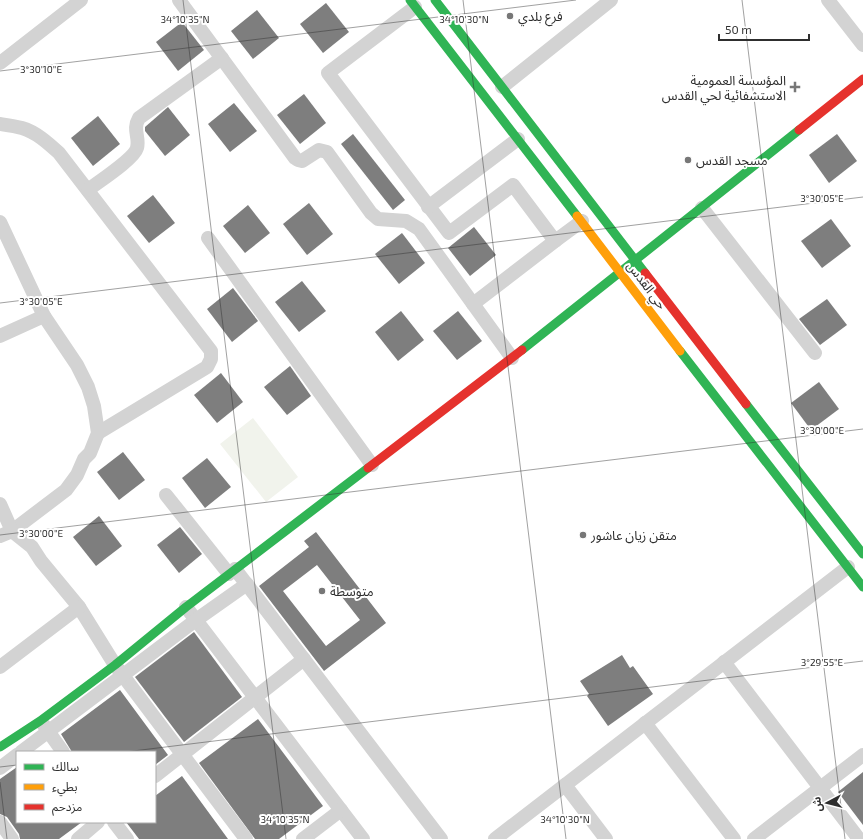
<svg xmlns="http://www.w3.org/2000/svg" width="863" height="839" font-family="'Exo 2','Noto Sans Arabic',sans-serif">
<style>
.green{fill:#f1f3ec}
.building{fill:#7e7e7e;fill-rule:evenodd}
.lines{fill:none;stroke-linecap:round;stroke-linejoin:round}
.street{stroke:#d3d3d3;stroke-width:14}
.fast{stroke:#30b455;stroke-width:9}
.slow{stroke:#ff9f0a;stroke-width:9}
.jam{stroke:#e5322d;stroke-width:9}
.ticks{fill:none;stroke:#2e2e2e;stroke-width:1;stroke-opacity:0.45}
.poi-dot{fill:#777;stroke:#fff;stroke-width:1.5}
.labels{text-anchor:middle;stroke-width:4;stroke-linejoin:round;paint-order:stroke}
.poi-label{font-size:13px;fill:#2e2e2e;stroke:#fff;text-anchor:start}
.street-label{font-size:13px;fill:#2e2e2e;stroke:#fff}
.ticks-label{font-size:10px;text-anchor:middle;fill:#2e2e2e;stroke:#fff;stroke-width:4;stroke-linejoin:round;paint-order:stroke}
</style>
<rect width="100%" height="100%" fill="#fff"/>
<path class="green" d="M253,418L298,477L266,502L220,444Z"/>
<g class="building">
<path d="M326,3L349,32L323,53L300,24Z"/>
<path d="M257,10L279,38L253,59L231,31Z"/>
<path d="M182,22L204,50L178,71L156,42Z"/>
<path d="M304,94L326,123L300,144L277,115Z"/>
<path d="M234,103L257,131L230,152L208,124Z"/>
<path d="M168,107L190,135L165,156L145,131V127Z"/>
<path d="M98,116L120,144L93,166L71,138Z"/>
<path d="M353,134L405,200L393,210L341,144Z"/>
<path d="M837,134L857,161L829,183L809,155Z"/>
<path d="M153,195L175,223L149,243L127,216Z"/>
<path d="M309,203L333,234L307,255L283,224Z"/>
<path d="M248,205L270,233L245,253L223,226Z"/>
<path d="M831,219L851,246L822,268L801,241Z"/>
<path d="M474,227L496,255L470,276L448,248Z"/>
<path d="M402,233L425,263L399,284L375,254Z"/>
<path d="M302,281L326,311L299,332L275,302Z"/>
<path d="M233,288L258,321L232,342L207,309Z"/>
<path d="M827,299L847,325L820,345L799,319Z"/>
<path d="M401,311L424,340L398,361L375,332Z"/>
<path d="M458,311L482,341L457,360L433,331Z"/>
<path d="M290,366L311,396L287,415L264,387Z"/>
<path d="M221,373L243,402L217,423L194,395Z"/>
<path d="M819,382L839,409L811,430L791,403Z"/>
<path d="M123,452L145,480L119,500L97,472Z"/>
<path d="M207,458L231,487L205,508L182,478Z"/>
<path d="M99,516L122,546L96,566L73,537Z"/>
<path d="M180,527L202,554L179,573L157,545Z"/>
<path d="M316,532L386,623L324,671L259,586L309,547L304,541ZM317,565L360,620L326,646L283,591Z"/>
<path d="M194,632L242,697L184,742L135,677Z"/>
<path d="M622,655L630,668L633,666L653,694L608,726L587,696L589,694L580,681Z"/>
<path d="M120,690L168,755L155,765V752H72L61,734Z"/>
<path d="M258,719L323,806L279,839H255L199,763Z"/>
<path d="M17,767V822H82L59,839H20L19,834L7,817L0,814V779Z"/>
<path d="M863,772V825L838,792Z"/>
<path d="M182,776L228,839H139L126,822H155V796Z"/>
</g>
<g class="lines">
<g class="street">
<path d="M179,0L295,158L298,160L302,161L319,150L327,152L371,213L378,219L406,221L419,229L512,358"/>
<path d="M828,0L863,45"/>
<path d="M415,7L328,73L449,233L513,185L555,241L582,221"/>
<path d="M0,63L81,0"/>
<path d="M502,87L611,0"/>
<path d="M0,124C7,125 15,126 22,128C36,132 48,143 59,153L211,351V359L207,367L98,433"/>
<path d="M88,190C98,182 134,159 137,148C140,137 132,130 139,118L222,58"/>
<path d="M428,207L518,139"/>
<path d="M702,208L815,353"/>
<path d="M0,222L44,316L77,365L88,387L94,406L98,433L90,453L84,459L77,475L66,490L12,531L0,536"/>
<path d="M208,238L372,465"/>
<path d="M473,304L555,241"/>
<path d="M0,336L44,316"/>
<path d="M166,495L229,574"/>
<path d="M0,504L12,531L32,547L41,561L79,607L115,665L246,839"/>
<path d="M235,569L441,839"/>
<path d="M186,607L363,839"/>
<path d="M724,662L859,839"/>
<path d="M0,667L79,607"/>
<path d="M645,723L734,839"/>
<path d="M43,724L63,752"/>
<path d="M21,752L196,620L247,584"/>
<path d="M0,768L17,755"/>
<path d="M155,776L304,659"/>
<path d="M565,785L606,839"/>
<path d="M0,822L12,839"/>
<path d="M114,822L127,839"/>
<path d="M78,839L98,822"/>
<path d="M303,839L341,810"/>
<path d="M495,839L848,567"/>
<path d="M754,839L863,755"/>
</g>
<g class="fast">
<path d="M410,0L577,216"/>
<path d="M435,0L645,273"/>
<path d="M522,350L799,130"/>
<path d="M680,351L863,587"/>
<path d="M746,404L863,554"/>
<path d="M0,747L40,721L115,665L186,607L368,468"/>
</g>
<path class="slow" d="M577,216L680,351"/>
<g class="jam">
<path d="M799,130L863,79"/>
<path d="M645,273L746,404"/>
<path d="M368,468L522,350"/>
</g>
</g>
<path class="ticks" d="M183,0L286,839M463,0L566,839M742,0L845,839M0,71L576,0M0,303L863,197M0,535L863,429M125,752L863,661M0,767L17,765M0,782L7,839"/>
<g class="poi-dot">
<circle cx="510" cy="16" r="4"/>
<path d="M793 81h4v4h4v4h-4v4h-4v-4h-4v-4h4z"/>
<circle cx="688" cy="160" r="4"/>
<circle cx="583" cy="535" r="4"/>
<circle cx="322" cy="591" r="4"/>
</g>
<g class="labels">
<g class="poi-label">
<text x="518" y="21">فرع بلدي</text>
<text x="786" y="85" text-anchor="end">المؤسسة العمومية<tspan x="786" dy="15">الاستشفائية لحي القدس</tspan></text>
<text x="696" y="165">مسجد القدس</text>
<text x="591" y="540">متقن زيان عاشور</text>
<text x="330" y="596">متوسطة</text>
</g>
<g class="street-label">
<text transform="translate(647 285) rotate(53)" y="5">حي القدس</text>
</g>
</g>
<g class="ticks-label">
<text x="185" y="23">34°10'35"N</text>
<text x="464" y="23">34°10'30"N</text>
<text x="41" y="73">3°30'10"E</text>
<text x="822" y="202">3°30'05"E</text>
<text x="41" y="305">3°30'05"E</text>
<text x="822" y="434">3°30'00"E</text>
<text x="41" y="537">3°30'00"E</text>
<text x="822" y="666">3°29'55"E</text>
<text x="285" y="823">34°10'35"N</text>
<text x="565" y="823">34°10'30"N</text>
</g>
<rect x="16" y="751" width="140" height="72" fill="#ffffff" stroke="#ababab"/>
<rect x="24" y="764" width="20" height="6" fill="#30b455" stroke="#ababab"/>
<text x="52" y="771" font-size="12" fill="#2e2e2e">سالك</text>
<rect x="24" y="784" width="20" height="6" fill="#ff9f0a" stroke="#ababab"/>
<text x="52" y="791" font-size="12" fill="#2e2e2e">بطيء</text>
<rect x="24" y="804" width="20" height="6" fill="#e5322d" stroke="#ababab"/>
<text x="52" y="811" font-size="12" fill="#2e2e2e">مزدحم</text>
<g transform="translate(827 803) rotate(263)" stroke="#ffffff" stroke-width="3" paint-order="stroke">
<path d="M0-3L7 15L0 10L-7 15Z" fill="#2e2e2e"/>
<text y="-6" font-size="11" font-weight="bold" text-anchor="middle" fill="#2e2e2e">ش</text>
</g>
<path d="M719 34v6h90v-6" fill="none" stroke="#2e2e2e" stroke-width="2"/>
<text x="725" y="34" font-size="12" fill="#2e2e2e" stroke="#ffffff" stroke-width="3" paint-order="stroke">50 m</text>
</svg>
